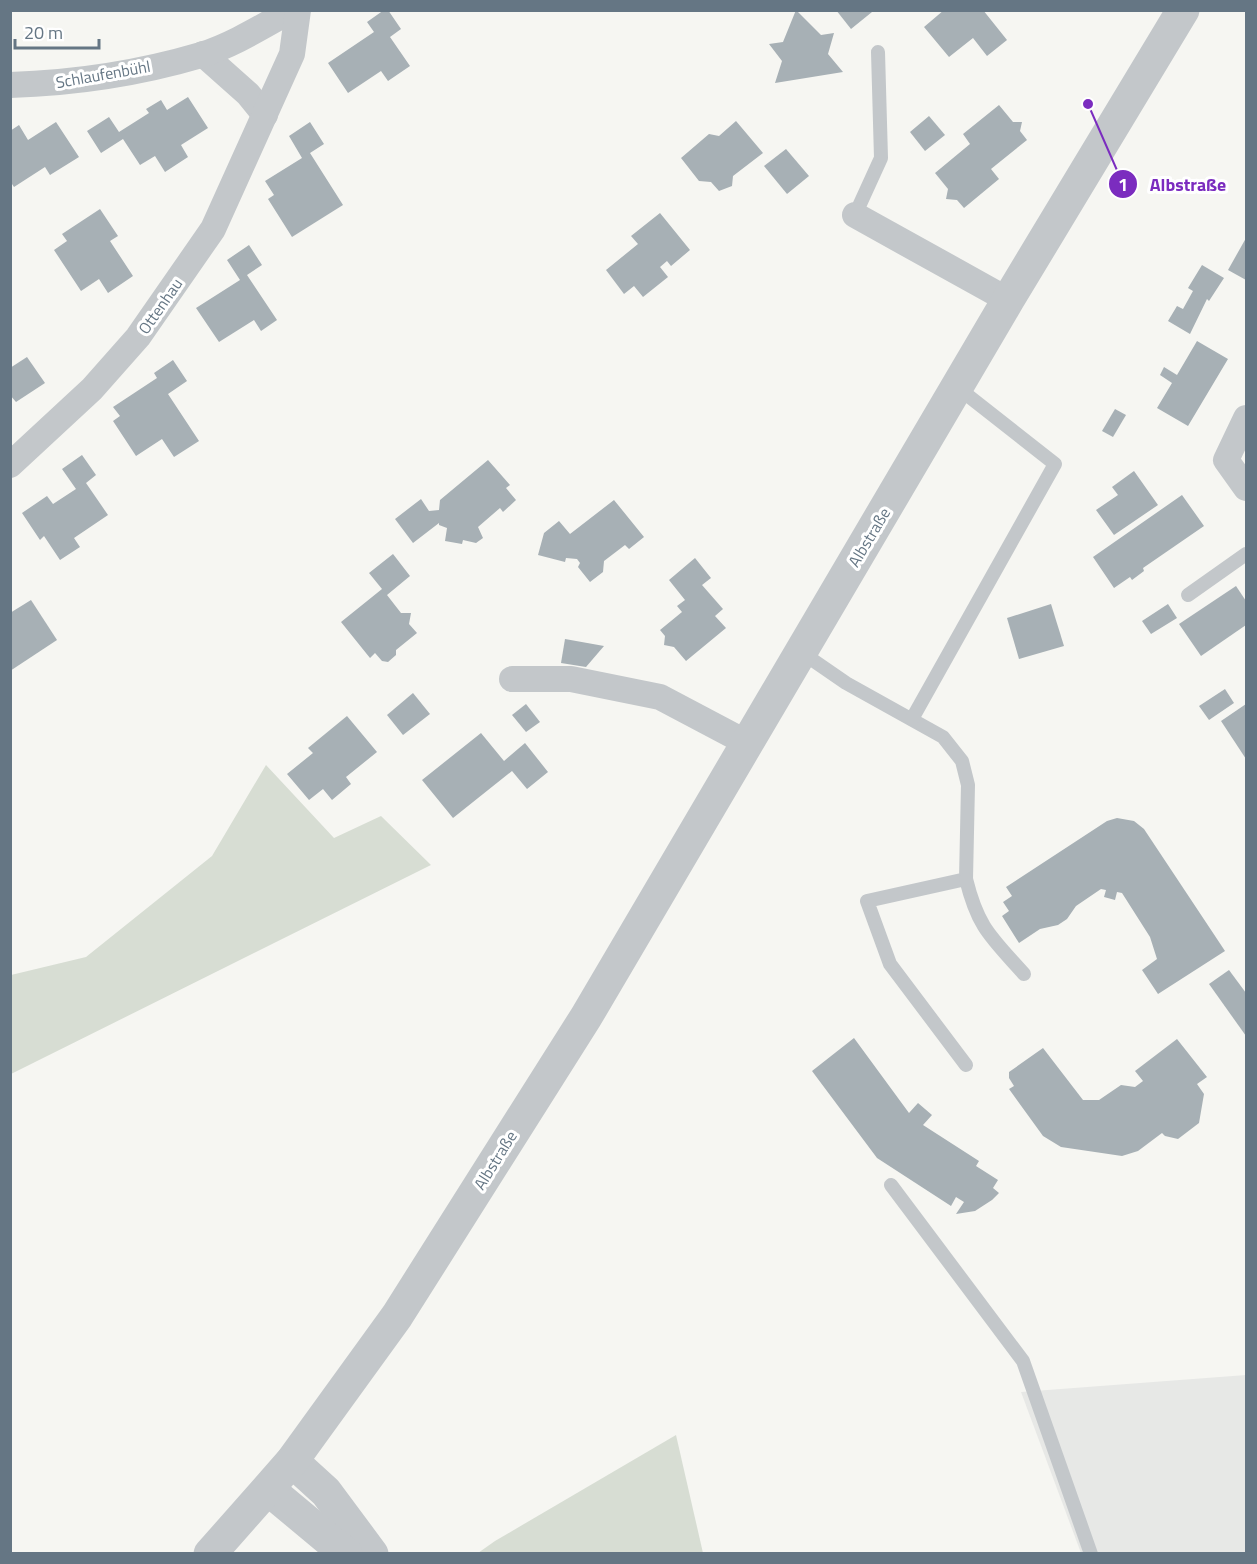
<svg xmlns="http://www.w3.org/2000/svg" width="1257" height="1564" font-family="'Titillium Web',sans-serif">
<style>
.built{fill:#e7e8e6}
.green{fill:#d7ddd3}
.building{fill:#a7b0b5}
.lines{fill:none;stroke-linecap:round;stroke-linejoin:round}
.service{stroke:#c3c7ca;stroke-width:14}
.minor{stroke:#c3c7ca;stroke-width:26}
.tertiary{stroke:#c3c7ca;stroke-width:33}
.labels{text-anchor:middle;stroke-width:6;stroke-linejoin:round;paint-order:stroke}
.street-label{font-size:16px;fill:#657684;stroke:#fff}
.leader{fill:none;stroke:#7b2cbf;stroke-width:2}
.callout-dot{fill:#7b2cbf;stroke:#fff;stroke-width:2}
.mark-label{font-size:18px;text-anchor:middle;font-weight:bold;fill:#fff}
.callout-label{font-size:18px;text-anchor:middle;font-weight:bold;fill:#7b2cbf;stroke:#fff;stroke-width:6;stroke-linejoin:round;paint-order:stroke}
</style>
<rect width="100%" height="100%" fill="#f6f6f2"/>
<path class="built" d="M1246,1375V1553H1081L1021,1392Z"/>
<g class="green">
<path d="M266,765L334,838L381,816L431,865L11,1074V975L86,957L212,856Z"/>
<path d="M676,1435L703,1553H478L495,1541Z"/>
</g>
<g class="building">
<path d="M384,10H388L401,29L390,37L410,66L388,81L381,71L348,93L328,63L374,32L367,22Z"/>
<path d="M796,10L821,35L834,33L828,54L843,72L775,83L782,61L769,44L783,42Z"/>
<path d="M836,10H871L872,12L851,29Z"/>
<path d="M944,10H983L1007,40L987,56L973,38L949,57L924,27Z"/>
<path d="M188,97L208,128L181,145L188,157L165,172L155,156L140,165L123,139L101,153L87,131L109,117L119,132L149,113L146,109L161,100L167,110Z"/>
<path d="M999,105L1013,122H1022L1020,131L1027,140L991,169L999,179L964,208L957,200L946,199L948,189L935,173L970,144L963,134Z"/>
<path d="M929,116L945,135L925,151L910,132Z"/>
<path d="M736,121L763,153L733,176L732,186L719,191L711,182L699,181L681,158L709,134L719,136Z"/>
<path d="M56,122L79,157L50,175L45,167L14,187L10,181V131L19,125L28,140Z"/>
<path d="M310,122L324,144L310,153L343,205L292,237L268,199L274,195L265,181L302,158L289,136Z"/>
<path d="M786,149L809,176L787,194L764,166Z"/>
<path d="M100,209L118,236L110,241L133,276L108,293L99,279L81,291L54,250L67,241L62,234Z"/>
<path d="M660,213L690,250L671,266L667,261L660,267L668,277L643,297L634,286L624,294L606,270L638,244L631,236Z"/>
<path d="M1246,238V280L1228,270Z"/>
<path d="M249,245L262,265L247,275L277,320L261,331L254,320L219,342L196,308L240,280L227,260Z"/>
<path d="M1202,265L1224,278L1209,301L1207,299L1190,334L1168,321L1177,306L1183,309L1193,291L1188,288Z"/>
<path d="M1197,341L1228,359L1188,426L1157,408L1172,383L1160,375L1164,367L1177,375Z"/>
<path d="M27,357L45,383L16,402L10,395V368Z"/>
<path d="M173,360L187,381L168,394L199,441L174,457L162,439L136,456L113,421L120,416L113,407L157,378L154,373Z"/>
<path d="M1115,409L1126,415L1113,437L1102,431Z"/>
<path d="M82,455L96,475L86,483L108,515L74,538L80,547L60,560L44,536L40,540L22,513L47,496L53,504L76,489L62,469Z"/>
<path d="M488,460L510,485L506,488L516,500L503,512L500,508L478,527L483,538L476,543L463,540L462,544L445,541L447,528L439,525V523L413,543L395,519L421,499L429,511L439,510L440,500Z"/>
<path d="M1134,471L1158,505L1114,535L1096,510L1118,495L1112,487Z"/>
<path d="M1182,495L1204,526L1143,568L1144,571L1132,580L1130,577L1114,588L1093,557Z"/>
<path d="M614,500L644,537L629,549L625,545L604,561L603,572L590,582L578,567L580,563L577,559L566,558L565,562L538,555L544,533L559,521L570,534Z"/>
<path d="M393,554L410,576L387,595L401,613H411L409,624L417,633L396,650V655L388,662L382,661L375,653L370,658L341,622L382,589L369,573Z"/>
<path d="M695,558L711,578L702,585L723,609L715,616L726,628L686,661L674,647L664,645L665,636L660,630L682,612L677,606L685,600L669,580Z"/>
<path d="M1236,586L1246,601V625L1201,656L1179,624Z"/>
<path d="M31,600L57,640L10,671V613Z"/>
<path d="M1051,604L1064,646L1019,659L1007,618Z"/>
<path d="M1168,604L1177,618L1151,634L1142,621Z"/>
<path d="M565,639L604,646L586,667L561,663Z"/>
<path d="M1225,689L1234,703L1209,720L1199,706Z"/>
<path d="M413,693L430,714L403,735L387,715Z"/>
<path d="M526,704L540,722L526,732L512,715Z"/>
<path d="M1246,704V759L1221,721Z"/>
<path d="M347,716L377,752L346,777L351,784L332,800L323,789L309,800L287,774L313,753L308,748Z"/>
<path d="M481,733L504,761L525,743L548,772L527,789L512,771L453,818L422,780Z"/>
<path d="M1117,818L1134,821L1144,829L1225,951L1158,994L1142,970L1157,959L1150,937L1122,893L1117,892L1115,900L1104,897L1106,890L1101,889L1076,906L1067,919L1058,925L1040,929L1019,943L1002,916L1009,911L1003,902L1012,896L1006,887L1107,821Z"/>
<path d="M1229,970L1246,993V1036L1209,984Z"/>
<path d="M854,1038L909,1113L918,1103L932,1115L923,1125L979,1161L976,1166L998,1180L993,1188L999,1193L992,1200L975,1211L956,1214L964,1202L956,1197L951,1206L877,1158L812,1071Z"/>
<path d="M1177,1039L1207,1077L1197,1084L1204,1094L1199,1123L1178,1139L1165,1136L1162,1133L1138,1151L1122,1156L1061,1147L1043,1136L1009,1089L1014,1086L1009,1078V1072L1043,1048L1083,1100H1099L1121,1085L1135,1087L1143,1081L1135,1071Z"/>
</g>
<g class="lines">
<g class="service">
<path d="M855,215L881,158L878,52"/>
<path d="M1188,595L1246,554"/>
<path d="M801,652L846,683L943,737L962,761L968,785L966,879L867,901L890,964L966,1065"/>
<path d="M912,719L1055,464L957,387"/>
<path d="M966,879C978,928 991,937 1024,974"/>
<path d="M891,1185L1023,1361L1091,1554"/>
</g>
<g class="minor">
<path d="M203,54L248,94L265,115"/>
<path d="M10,85C74,83 140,73 201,55C233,45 263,26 292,10"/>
<path d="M855,215L1008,300"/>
<path d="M1246,418L1226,460L1246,488"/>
<path d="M10,465L92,389L138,337L213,229L292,54L298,10"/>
<path d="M512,679H571L660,697L747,743"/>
</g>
<g class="tertiary">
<path d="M292,1461L326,1492L372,1554"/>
<path d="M268,1489L346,1554"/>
<path d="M210,1554L292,1461L397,1316L586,1017L1008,300L1183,10"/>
</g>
</g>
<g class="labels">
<g class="street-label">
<text transform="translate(103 74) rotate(-10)" y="6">Schlaufenbühl</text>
<text transform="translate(160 306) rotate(-55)" y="6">Ottenhau</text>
<text transform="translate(869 537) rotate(-59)" y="6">Albstraße</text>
<text transform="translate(495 1160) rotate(-58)" y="6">Albstraße</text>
</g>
</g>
<path class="leader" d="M1088 104L1123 184"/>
<g class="callout-dot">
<circle cx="1088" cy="104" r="6"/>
<circle cx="1123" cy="184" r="15"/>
</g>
<g class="mark-label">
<text x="1123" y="191">1</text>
</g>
<g class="callout-label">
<text x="1188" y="191">Albstraße</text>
</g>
<rect width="1257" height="1564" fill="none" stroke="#657684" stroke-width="24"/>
<path d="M15 39v9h84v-9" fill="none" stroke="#657684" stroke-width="3"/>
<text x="24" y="39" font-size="18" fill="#657684" stroke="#ffffff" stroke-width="4.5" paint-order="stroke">20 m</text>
</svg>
